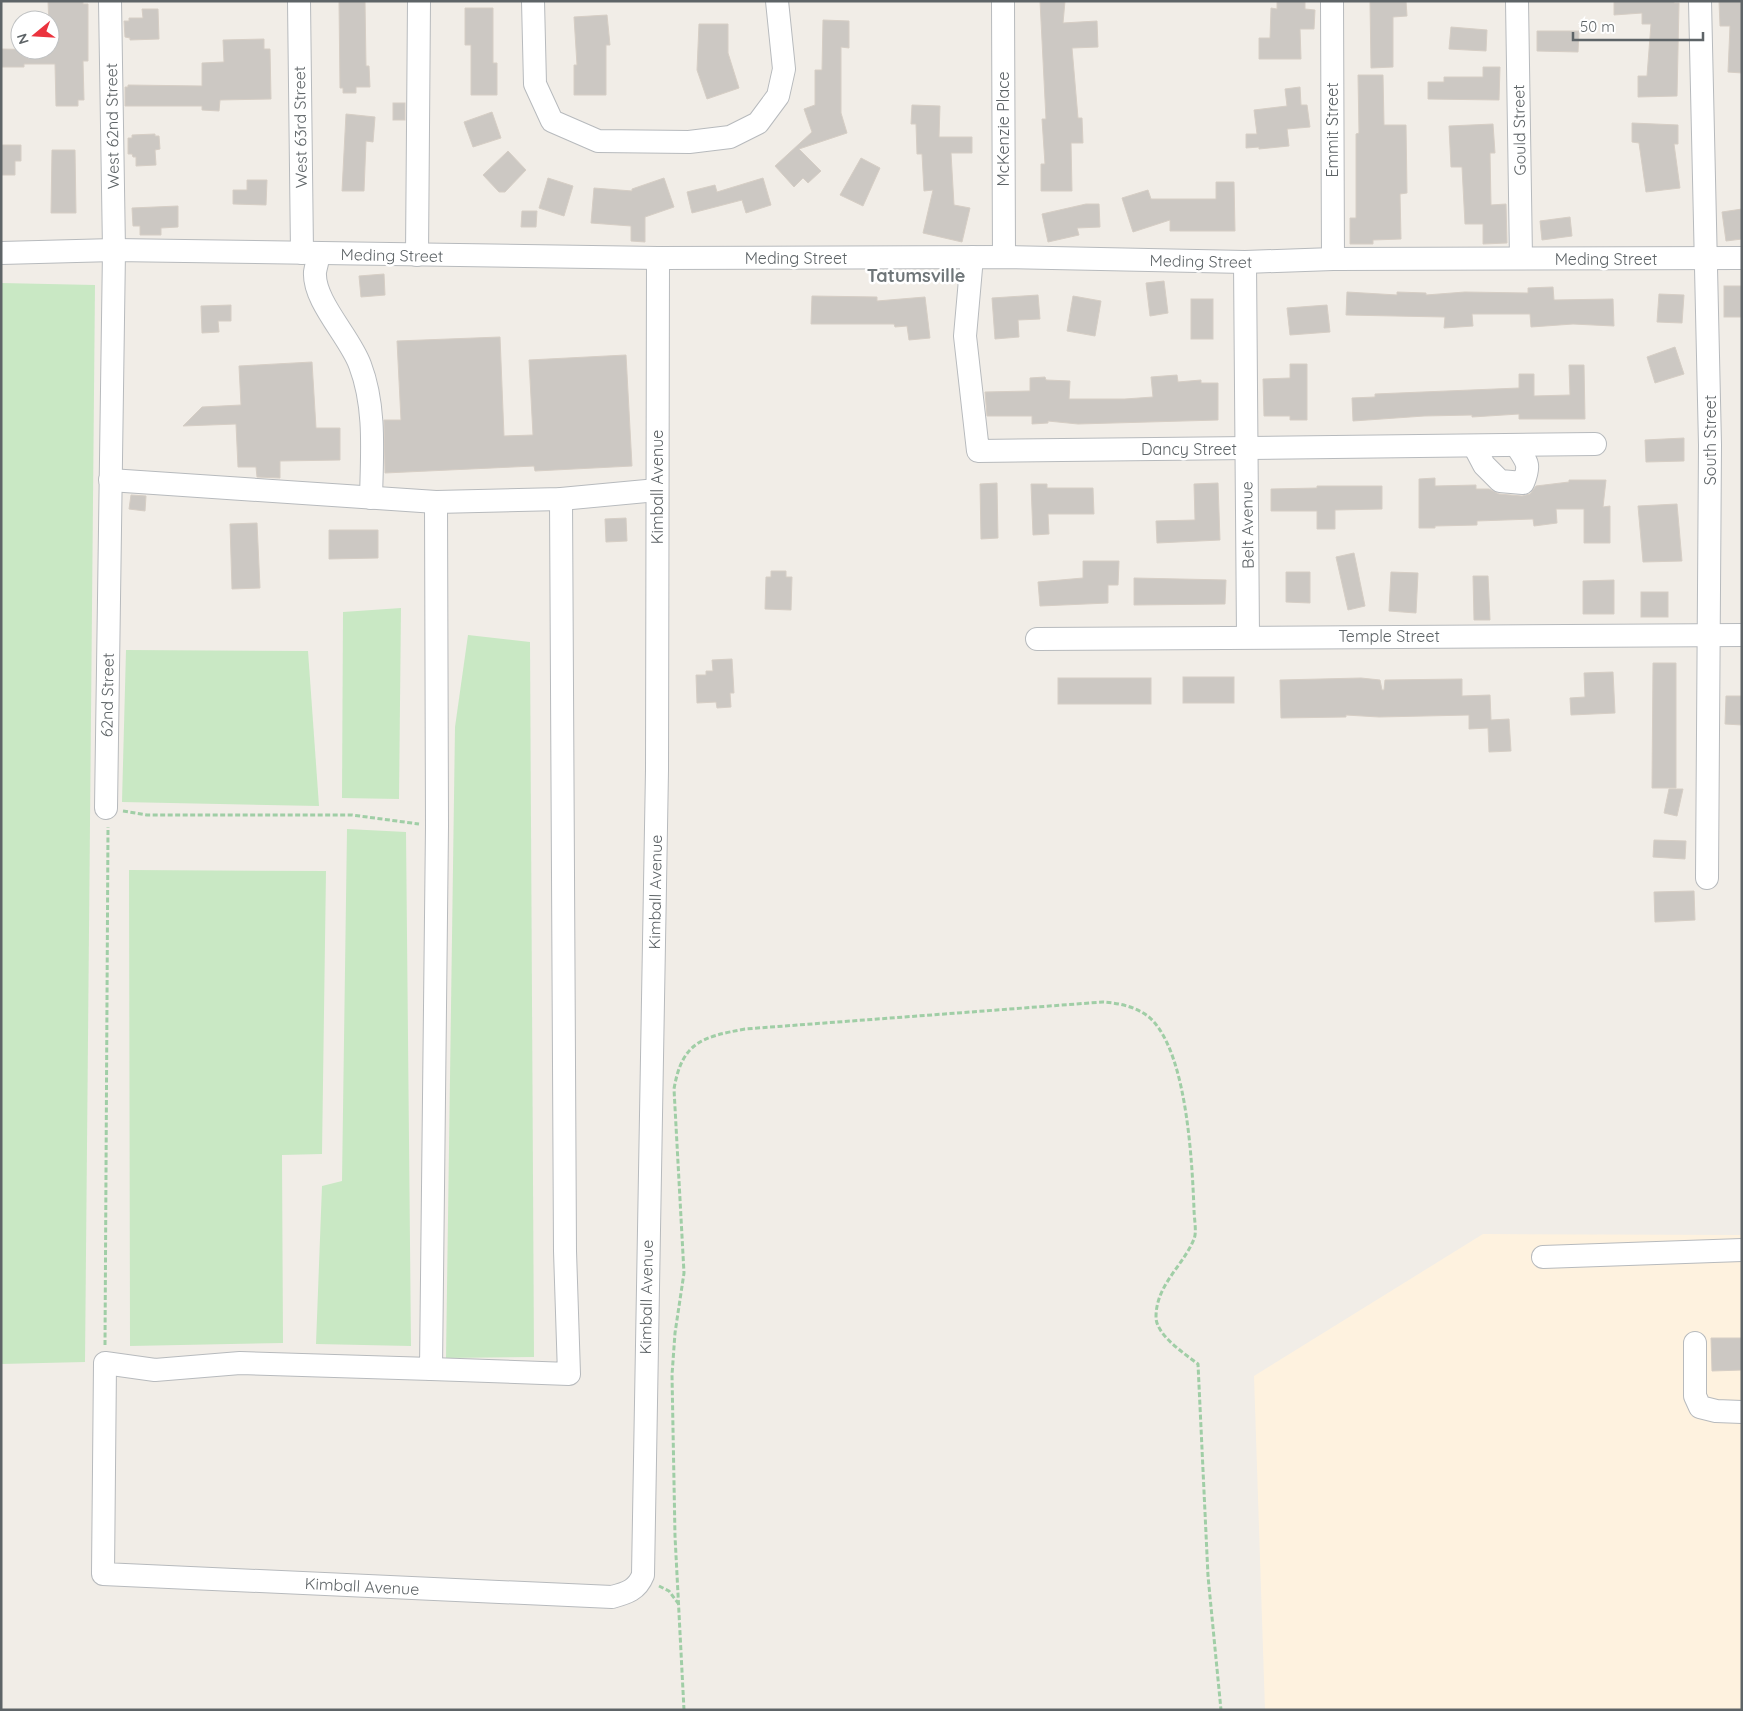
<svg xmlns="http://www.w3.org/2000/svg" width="1743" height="1711" font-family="Quicksand,sans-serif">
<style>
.commercial{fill:#fef2df}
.green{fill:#c9e8c4}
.building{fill:#ccc8c3;stroke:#d6cec5}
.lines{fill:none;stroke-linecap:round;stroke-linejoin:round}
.minor-casing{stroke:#b7babd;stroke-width:24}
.path{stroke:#a0cea6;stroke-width:3;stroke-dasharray:5 2.5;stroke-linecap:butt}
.minor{stroke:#fff;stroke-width:22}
.labels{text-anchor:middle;stroke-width:5;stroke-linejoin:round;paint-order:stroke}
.street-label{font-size:16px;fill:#5e6467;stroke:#fff}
.neighbourhood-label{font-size:18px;font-weight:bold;fill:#6f7679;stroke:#fff}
</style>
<rect width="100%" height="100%" fill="#f1ede7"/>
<path class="commercial" d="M1483,1234L1742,1235V1710H1265L1254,1376Z"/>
<g class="green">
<path d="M1,283L95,285L85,1362L1,1364Z"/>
<path d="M401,608L399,799L342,798L343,612Z"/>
<path d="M468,635L530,642L534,1357L446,1358L455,727Z"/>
<path d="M126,650L308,651L319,806L122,802Z"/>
<path d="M347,829L406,832L411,1346L316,1344L322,1186L342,1181Z"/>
<path d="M129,870L326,871L322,1154L282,1155L283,1343L130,1346Z"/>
</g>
<g class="building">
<path d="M48,1H83V4H88V61H83L84,100H78V106H56L55,64H24V67H1V49L50,50Z"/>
<path d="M339,1H365L366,66H369L370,87H356V93H343V88H340Z"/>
<path d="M1040,1H1065L1063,23L1097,21L1098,47L1072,48L1078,118H1082L1083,143H1071L1072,191H1041V164H1045L1042,119H1046Z"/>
<path d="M1277,1H1305V9L1315,10L1314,29H1300L1301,59H1259V38H1270L1271,8L1277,9Z"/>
<path d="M1370,1H1406L1407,16L1393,17V67L1371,68Z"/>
<path d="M1614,1H1674V3H1679L1677,96L1638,97V76H1647L1651,24H1642V13L1614,15Z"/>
<path d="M1719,1H1742V73L1728,72L1730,26H1720Z"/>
<path d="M465,8H493V63H497V95H471V45H465Z"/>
<path d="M142,9H158L159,39L130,40V38L125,37L124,21H129V18H143Z"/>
<path d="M607,15L610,45H606V95H574V65H577L574,17Z"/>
<path d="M823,20L849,21V48L841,47V113L847,133L799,149L821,171L808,183L803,178L794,187L775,166L812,132L804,109L815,105V70H822Z"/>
<path d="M699,24H728V53L739,88L707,99L697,70Z"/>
<path d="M1451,27L1487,30L1486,51L1449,49Z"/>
<path d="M1537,31H1579L1578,52L1537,51Z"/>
<path d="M264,39V49H270L271,99L220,100L219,111L202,110V106H125V87H128V85L202,86V63L224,62L223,40Z"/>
<path d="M1483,67H1500L1499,100L1428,99V82H1444V77H1483Z"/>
<path d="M1358,75H1383L1384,125H1406L1407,193L1400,194L1401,239L1373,240V244H1350V218H1356V134L1359,133Z"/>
<path d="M1300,87L1301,105H1307L1310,127L1287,129L1289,146L1259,149V147L1246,148V134H1257L1254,110L1287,106L1285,89Z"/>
<rect x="393" y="103" width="12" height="17"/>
<path d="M912,105L940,106L939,137H972V153H951L954,205L970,208L962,242L923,233L933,190L924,191L922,154H917L916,124H911Z"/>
<path d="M492,112L501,138L473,147L464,122Z"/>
<path d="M346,114L375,117L373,142L366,141L364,191H342Z"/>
<path d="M1632,123L1678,125V144H1674L1680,188L1646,192L1639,143L1632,142Z"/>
<path d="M1493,124L1495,153H1490L1491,205L1506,204L1507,243L1483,244V224H1465L1462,167H1451L1449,126Z"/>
<path d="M155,134V136H159L160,149L155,150L156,165L136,166V157H133L132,154H128V138H132V135Z"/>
<path d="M1,145H21V161H15V175H1Z"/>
<path d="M52,150H75L76,213H51Z"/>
<path d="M508,151L526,170L505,192H499L483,175Z"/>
<path d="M861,158L880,168L863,206L840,195Z"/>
<path d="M548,178L573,186L564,216L539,208Z"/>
<path d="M664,178L674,207L645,217V242L631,241V226L591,223L594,188L632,191V189Z"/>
<path d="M763,178L771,205L746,213L742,200L692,213L687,192L715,185L717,192Z"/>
<path d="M247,180H267L266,205L233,204V190H247Z"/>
<path d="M1216,182H1234L1235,231H1170V220L1133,232L1122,198L1148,190L1151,199H1216Z"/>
<path d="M1086,204H1099L1100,227L1077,228L1079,235L1048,242L1042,214Z"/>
<path d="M178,206V227L161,228V235H140V226H133L132,208Z"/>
<path d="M1742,209V239L1726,241L1722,212Z"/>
<path d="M522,211H537L536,227H521Z"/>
<path d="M1570,217L1572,236L1542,240L1540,221Z"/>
<path d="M384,274L385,295L361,297L359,276Z"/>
<path d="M1164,281L1168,313L1150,316L1146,283Z"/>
<rect x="1724" y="286" width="18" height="31"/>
<path d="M1553,287L1554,300L1613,299L1614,326L1573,324L1531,327L1530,314H1472L1473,326L1444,328L1445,317L1346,315L1347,292L1397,295V292L1426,293V295L1465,292L1528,293V288Z"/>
<path d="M1659,294L1684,295L1682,323L1657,322Z"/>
<path d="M1038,295L1040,319L1018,320L1019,337L995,339L992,298Z"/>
<path d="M812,296L877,297V301L925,297L930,338L909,340L907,326L895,327L894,324H811Z"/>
<path d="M1073,296L1101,301L1095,336L1067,331Z"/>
<rect x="1191" y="299" width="22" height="40"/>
<path d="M231,305V321H218L219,332L202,333L201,306Z"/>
<path d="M1327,305L1330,332L1290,335L1287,308Z"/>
<path d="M500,337L504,436L533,435L529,360L626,355L632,466L535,471L534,466L385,473L384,420H401L397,341Z"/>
<path d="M1675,347L1684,374L1655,383L1647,357Z"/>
<path d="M312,362L316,428H340V460L280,461V478L257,477L256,467H238L236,424L183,426L202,407L241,405L239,366Z"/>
<path d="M1290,364H1307V420H1290V416H1264L1263,379L1290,378Z"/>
<path d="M1569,365H1584L1585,419H1519V414L1472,417V415L1424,416L1353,421L1352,398L1375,397V394L1519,388V374H1534V396L1570,395Z"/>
<path d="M1177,375L1178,382L1201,380V383H1218V420L1078,424L1048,421V423L1032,424V416H987L985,392L1030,391V378L1045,377L1046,380L1070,381L1069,399H1125L1153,397L1151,377Z"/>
<path d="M1684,438V461L1646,462L1645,440Z"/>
<path d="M1435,478V486L1476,485V489H1489L1499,494L1522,496L1530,494L1536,486L1569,482V480H1606L1603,507L1610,506V543H1584V509H1556L1557,523L1534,526L1533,519L1477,521V525L1435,526V528H1419V479Z"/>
<path d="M997,483L998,538L981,539L980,484Z"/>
<path d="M1218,483L1220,540L1157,543L1156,521L1195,520L1194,484Z"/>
<path d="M1031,484H1047V488H1093L1094,514H1048L1049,534L1033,535Z"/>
<path d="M1317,486H1382V509L1335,510V529H1317V511H1271V489L1317,488Z"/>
<path d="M131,495L146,496L145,511L129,509Z"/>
<path d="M1677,504L1682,561L1643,562L1638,506Z"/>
<path d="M626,518L627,541L606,542L605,519Z"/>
<path d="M257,523L260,588L232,589L230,524Z"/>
<path d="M329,530H378V558L329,559Z"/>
<path d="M1354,553L1365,606L1348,610L1336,557Z"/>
<path d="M1083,561H1119L1118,585H1108V603L1040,606L1038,582L1083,578Z"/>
<path d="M771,571H786V577H792L791,610L765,609L766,577H771Z"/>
<path d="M1286,572H1310V603L1286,602Z"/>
<path d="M1391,572L1418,573L1416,613L1389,611Z"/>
<path d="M1473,576H1488L1490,620H1474Z"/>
<path d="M1134,578L1226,580L1225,604L1134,605Z"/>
<path d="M1614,580V614H1583V581Z"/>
<rect x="1641" y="592" width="27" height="25"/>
<path d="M732,659L734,693H730L731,707L717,708L716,702L697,703L696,675H706V671H713L712,660Z"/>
<path d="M1653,663H1676V788H1652Z"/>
<path d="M1613,672L1615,713L1571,715L1570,698L1585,697L1584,673Z"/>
<rect x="1183" y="677" width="51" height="26"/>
<rect x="1058" y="678" width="93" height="26"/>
<path d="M1361,678L1380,680L1382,690H1384L1385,680L1462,679V696L1490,695L1491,720L1509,719L1511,751L1489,752L1488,728L1469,729V715L1379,717L1346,715V717L1281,718L1280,680Z"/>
<path d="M1726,696H1742V725L1725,724Z"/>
<path d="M1669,789H1683L1677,816L1664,813Z"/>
<path d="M1654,840L1686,841L1685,859L1653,857Z"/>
<path d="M1694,891L1695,920L1655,922L1654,892Z"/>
<path d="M1711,1338H1742V1370L1712,1371Z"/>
</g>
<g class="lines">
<g class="minor-casing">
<g id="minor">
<path d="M299,1L302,253"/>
<path d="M533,1L535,84L552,121L598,141L689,142L730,137L758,123L778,96L784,69L777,1"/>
<path d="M1003,1L1004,257"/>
<path d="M1332,1L1333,259"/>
<path d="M1517,1L1521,258"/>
<path d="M1700,1L1710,445L1707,878"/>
<path d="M1,253L114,250L658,258L1004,257L1245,262L1333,259L1742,258"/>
<path d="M319,254C318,260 316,266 315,272C313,301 350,337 360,365C376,407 372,453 371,498"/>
<path d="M417,255L419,1"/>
<path d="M972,257L965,336L978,451L1595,444"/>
<path d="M1245,262L1248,637"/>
<path d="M1474,446L1484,465L1500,481L1523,483C1531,464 1527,462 1516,445"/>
<path d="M110,480L436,502L561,499L657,490"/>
<path d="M436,502L437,826L431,1369L240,1363L155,1370L105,1363L103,1574L612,1597C627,1593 637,1590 643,1575L657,770L658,258"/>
<path d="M1037,639L1742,635"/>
<path d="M106,808L114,250L110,1"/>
<path d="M1543,1257L1742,1250"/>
<path d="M1695,1343V1396L1700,1407L1716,1411L1742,1412"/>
<path d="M431,1369L569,1374L565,1251L561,499"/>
</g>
</g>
<g class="path">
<path d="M123,811L147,815H352L419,824"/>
<path d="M105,1345L108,827"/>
<path d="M659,1586L669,1591L678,1603"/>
<path d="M684,1710L675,1536L672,1375L675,1333L684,1273L674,1089C682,1042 702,1037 745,1029L1103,1002C1120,1003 1142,1008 1154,1022C1187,1060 1192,1160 1194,1209C1194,1218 1197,1232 1194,1239C1183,1266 1156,1285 1156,1317C1156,1335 1185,1354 1198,1364L1208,1576L1221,1710"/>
</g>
<use href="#minor" class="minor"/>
</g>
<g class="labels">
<g class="street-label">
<text transform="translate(112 126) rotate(-91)" y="6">West 62nd Street</text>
<text transform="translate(300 127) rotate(-91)" y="6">West 63rd Street</text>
<text transform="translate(1003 129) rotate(-90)" y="6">McKenzie Place</text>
<text transform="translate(1332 130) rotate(-90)" y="6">Emmit Street</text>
<text transform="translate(1519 130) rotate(-91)" y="6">Gould Street</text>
<text transform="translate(392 255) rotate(1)" y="6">Meding Street</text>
<text x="796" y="264">Meding Street</text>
<text x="1606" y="265">Meding Street</text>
<text transform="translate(1201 261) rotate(1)" y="6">Meding Street</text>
<text transform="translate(1710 440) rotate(-90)" y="6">South Street</text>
<text x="1189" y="455">Dancy Street</text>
<text transform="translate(657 487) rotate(-90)" y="6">Kimball Avenue</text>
<text transform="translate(1247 525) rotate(-91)" y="6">Belt Avenue</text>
<text x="1389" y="642">Temple Street</text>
<text transform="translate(107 695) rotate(-89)" y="6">62nd Street</text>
<text transform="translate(655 892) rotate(-89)" y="6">Kimball Avenue</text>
<text transform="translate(646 1297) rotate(-89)" y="6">Kimball Avenue</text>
<text transform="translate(362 1586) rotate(3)" y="6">Kimball Avenue</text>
</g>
<g class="neighbourhood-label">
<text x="916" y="282">Tatumsville</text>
</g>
</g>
<rect width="1743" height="1711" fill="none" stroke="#5e6467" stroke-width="5"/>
<g transform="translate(35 35) rotate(252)"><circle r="24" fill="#ffffff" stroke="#bfc1c2"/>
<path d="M0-4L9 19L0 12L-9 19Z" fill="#eb333e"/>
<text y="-8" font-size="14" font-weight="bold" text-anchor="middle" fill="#5e6467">N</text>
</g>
<path d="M1573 32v8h130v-8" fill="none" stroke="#5e6467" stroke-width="2.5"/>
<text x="1580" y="32" font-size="15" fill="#5e6467" stroke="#ffffff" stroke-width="4" paint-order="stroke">50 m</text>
</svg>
